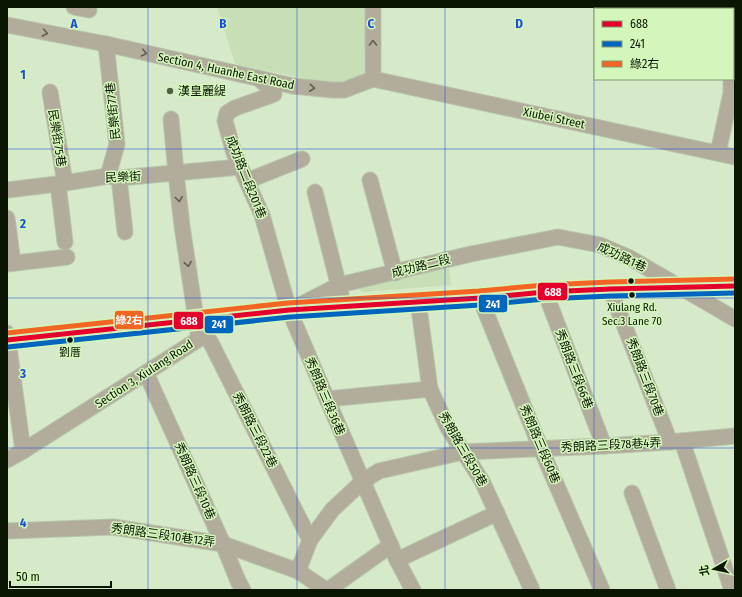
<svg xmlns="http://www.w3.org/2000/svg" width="742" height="597" font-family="'Fira Sans Condensed','Noto Sans TC',sans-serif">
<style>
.green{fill:#c8dfb6}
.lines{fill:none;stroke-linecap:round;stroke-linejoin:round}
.minor-casing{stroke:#b6c5ab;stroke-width:17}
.minor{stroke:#b2ac9c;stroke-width:15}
.bus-1-casing{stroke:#d4f6bb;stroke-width:8}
.bus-2-casing{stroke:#d4f6bb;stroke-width:8}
.bus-3-casing{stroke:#d4f6bb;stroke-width:8}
.bus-1{stroke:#e4002b;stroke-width:5}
.bus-2{stroke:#0065bd;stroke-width:5}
.bus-3{stroke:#f26522;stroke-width:5}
.oneway{stroke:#5e604f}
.grid{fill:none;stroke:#1d4ed8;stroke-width:1;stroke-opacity:0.55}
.poi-dot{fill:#515f47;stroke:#d4f6bb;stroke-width:1.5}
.bus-dot{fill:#0a1502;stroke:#d4f6bb;stroke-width:1.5}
.labels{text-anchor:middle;stroke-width:3;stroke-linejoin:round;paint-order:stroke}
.bus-label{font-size:11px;fill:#0a1502;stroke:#d4f6bb}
.street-label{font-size:12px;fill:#0a1502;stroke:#d4f6bb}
.poi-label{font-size:12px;fill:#0a1502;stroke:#d4f6bb;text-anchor:start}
.grid-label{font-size:13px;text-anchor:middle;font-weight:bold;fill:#1d4ed8;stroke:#d4f6bb;stroke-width:3;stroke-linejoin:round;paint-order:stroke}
.line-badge{stroke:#d4f6bb;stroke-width:1.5}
.badge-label{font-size:11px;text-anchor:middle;font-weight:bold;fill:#fff}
</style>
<rect width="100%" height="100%" fill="#d6e9c8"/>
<g class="green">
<path d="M217,7H366L364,76L342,83L331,84L235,64Z"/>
<path d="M449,268L451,285L364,292L360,291L359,289V287L362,285Z"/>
</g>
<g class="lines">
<g class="minor-casing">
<g id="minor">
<path d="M74,7L89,10"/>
<path d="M373,7V79"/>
<path d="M733,9V7"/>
<path d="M7,25L106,44L293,86L332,90H344L373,79"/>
<path d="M106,44L117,144L108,176"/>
<path d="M258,78L274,92V94L272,95L235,108L227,113L225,121L234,153L262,215L289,310L327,399L397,560L413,590"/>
<path d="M373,79L735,157"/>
<path d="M50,92L65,183"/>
<path d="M718,153L731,93V79"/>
<path d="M119,178L125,232"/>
<path d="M370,180L395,273"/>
<path d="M247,181L302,159"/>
<path d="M58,184L65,242"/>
<path d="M7,190L65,183L108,176L119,178L240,167"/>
<path d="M315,192L341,295"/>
<path d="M7,218L13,263"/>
<path d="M7,264L67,257"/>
<path d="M610,289L670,442"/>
<path d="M545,292L604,446"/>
<path d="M480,298L541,449L602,590"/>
<path d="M418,301L430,389L448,428L482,481L532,590"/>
<path d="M296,307L339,285L471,254L558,237L600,245L630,258L735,319"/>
<path d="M198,323L211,343L310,540"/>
<path d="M7,333L23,451"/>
<path d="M7,340L289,310L344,306L480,298L545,292L610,289L735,286"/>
<path d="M146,373L223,544L238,581L243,590"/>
<path d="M327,399L430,389"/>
<path d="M682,441L732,590"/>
<path d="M7,460L23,451L199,339L182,226L176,173L171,119"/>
<path d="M632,493L668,590"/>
<path d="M7,531L113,527L223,544L298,571L326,590"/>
<path d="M397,560L497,513"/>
<path d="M298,571L310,540L332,510L363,481L379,471L463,452L604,446L670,442L735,436"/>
<path d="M328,590L391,545"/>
</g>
</g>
<use href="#minor" class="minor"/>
<g class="bus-1-casing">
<path id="bus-1" d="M7,340L289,310L480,298L545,292L610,289L735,286"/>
</g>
<g class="bus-2-casing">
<path id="bus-2" d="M8,347L290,317L480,305L545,299L610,296L735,293"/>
</g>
<g class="bus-3-casing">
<path id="bus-3" d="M7,333L288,303L479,291L545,285L610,282L735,279"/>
</g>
<use href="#bus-1" class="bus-1"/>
<use href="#bus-2" class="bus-2"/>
<use href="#bus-3" class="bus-3"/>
</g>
<defs><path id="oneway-chevron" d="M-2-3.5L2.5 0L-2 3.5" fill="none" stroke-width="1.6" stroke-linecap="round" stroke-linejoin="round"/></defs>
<g class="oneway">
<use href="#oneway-chevron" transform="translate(45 33) rotate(11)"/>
<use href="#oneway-chevron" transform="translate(373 43) rotate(-90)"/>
<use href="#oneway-chevron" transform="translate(144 53) rotate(13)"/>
<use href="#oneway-chevron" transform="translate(312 88) rotate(6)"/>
<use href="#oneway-chevron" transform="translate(179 199) rotate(83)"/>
<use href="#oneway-chevron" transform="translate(188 264) rotate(81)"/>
</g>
<path class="grid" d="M148,7V590M297,7V590M445,7V590M594,7V590M7,149H735M7,298H735M7,448H735"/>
<circle class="poi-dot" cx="170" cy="91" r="4"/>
<g class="bus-dot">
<circle cx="631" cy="281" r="3.5"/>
<circle cx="632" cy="295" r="3.5"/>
<circle cx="70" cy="340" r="3.5"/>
</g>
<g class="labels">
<g class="bus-label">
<text x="632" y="311">Xiulang Rd.<tspan x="632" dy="14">Sec.3 Lane 70</tspan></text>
<text x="70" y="356">劉厝</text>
</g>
<g class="street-label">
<text transform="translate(226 71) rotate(12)" y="4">Section 4, Huanhe East Road</text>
<text transform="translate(113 111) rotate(-96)" y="4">民樂街77巷</text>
<text transform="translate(554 118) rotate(12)" y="4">Xiubei Street</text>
<text transform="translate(57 138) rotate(81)" y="4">民樂街75巷</text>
<text transform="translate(123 177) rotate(-2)" y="4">民樂街</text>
<text transform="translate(246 177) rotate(68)" y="4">成功路二段201巷</text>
<text transform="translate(622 257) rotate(25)" y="4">成功路1巷</text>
<text transform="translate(421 266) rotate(-14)" y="4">成功路二段</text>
<text transform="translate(574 369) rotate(69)" y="4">秀朗路三段66巷</text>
<text transform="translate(144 374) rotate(-33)" y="4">Section 3, Xiulang Road</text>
<text transform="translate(645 377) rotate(69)" y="4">秀朗路三段70巷</text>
<text transform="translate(325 396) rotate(67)" y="4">秀朗路三段36巷</text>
<text transform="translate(255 430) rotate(63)" y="4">秀朗路三段22巷</text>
<text transform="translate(540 444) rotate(67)" y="4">秀朗路三段60巷</text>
<text transform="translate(611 445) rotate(-3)" y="4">秀朗路三段78巷4弄</text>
<text transform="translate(463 449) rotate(60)" y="4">秀朗路三段50巷</text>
<text transform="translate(195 481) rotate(66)" y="4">秀朗路三段10巷</text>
<text transform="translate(163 535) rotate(8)" y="4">秀朗路三段10巷12弄</text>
</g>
<g class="poi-label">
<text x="178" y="95">漢皇麗緹</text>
</g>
</g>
<g class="grid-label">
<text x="74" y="28">A</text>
<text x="223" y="28">B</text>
<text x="371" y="28">C</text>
<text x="519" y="28">D</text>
<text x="23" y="79">1</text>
<text x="23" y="228">2</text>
<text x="23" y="378">3</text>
<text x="23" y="527">4</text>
</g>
<g class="line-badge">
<rect x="537" y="282" width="31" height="19" rx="4" fill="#e4002b"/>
<rect x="478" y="294" width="30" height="19" rx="4" fill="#0065bd"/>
<rect x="114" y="310" width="30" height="20" rx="4" fill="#f26522"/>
<rect x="173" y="311" width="31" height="19" rx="4" fill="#e4002b"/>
<rect x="204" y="315" width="30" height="19" rx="4" fill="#0065bd"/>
</g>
<g class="badge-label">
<text x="553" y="296">688</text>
<text x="493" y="308">241</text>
<text x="129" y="324">綠2右</text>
<text x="189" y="325">688</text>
<text x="219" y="328">241</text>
</g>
<rect width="742" height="597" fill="none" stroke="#0a1502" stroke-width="16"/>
<rect x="594" y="8" width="140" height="72" fill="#d4f6bb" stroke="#839c71"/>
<rect x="602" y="21" width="20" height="6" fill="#e4002b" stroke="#839c71"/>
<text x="630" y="28" font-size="12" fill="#0a1502">688</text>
<rect x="602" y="41" width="20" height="6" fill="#0065bd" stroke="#839c71"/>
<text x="630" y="48" font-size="12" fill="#0a1502">241</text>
<rect x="602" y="61" width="20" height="6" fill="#f26522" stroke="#839c71"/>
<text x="630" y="68" font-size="12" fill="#0a1502">綠2右</text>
<g transform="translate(714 569) rotate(261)" stroke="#d4f6bb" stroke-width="3" paint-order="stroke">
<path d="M0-3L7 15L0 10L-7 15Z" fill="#0a1502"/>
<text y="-6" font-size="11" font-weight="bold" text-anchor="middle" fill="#0a1502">北</text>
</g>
<path d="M10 581v6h101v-6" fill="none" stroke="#0a1502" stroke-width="2"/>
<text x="16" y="581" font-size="12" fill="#0a1502" stroke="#d4f6bb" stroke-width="3" paint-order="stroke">50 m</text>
</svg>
